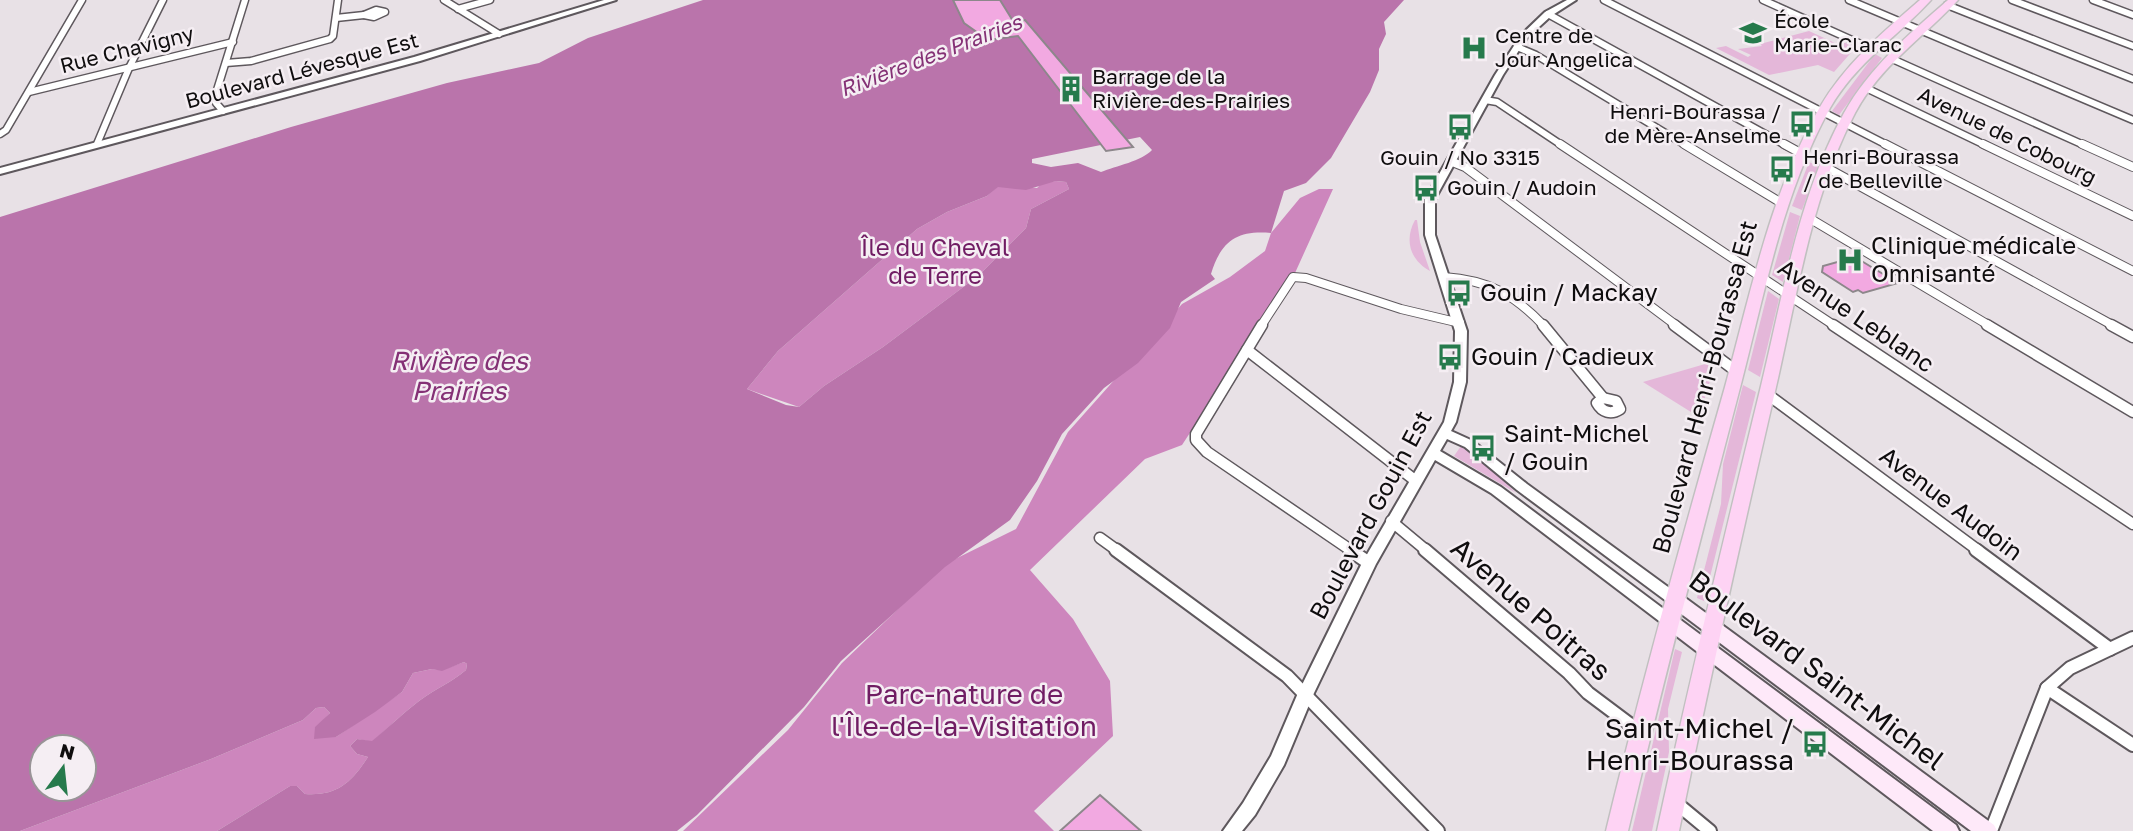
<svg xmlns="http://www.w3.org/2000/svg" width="2133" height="831" font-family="'Golos Text',sans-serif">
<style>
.green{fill:#e4b7d9}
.forest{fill:#cd86bd}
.water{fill:#ba74ab;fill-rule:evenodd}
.building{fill:#f2a9e1;stroke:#8d878b;stroke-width:2}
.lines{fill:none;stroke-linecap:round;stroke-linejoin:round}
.minor-far3-casing{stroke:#5e585d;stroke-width:9}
.minor-far2-casing{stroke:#5e585d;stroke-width:10}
.minor-far1-casing{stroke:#5e585d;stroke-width:13}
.minor-casing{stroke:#5e585d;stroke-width:16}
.tertiary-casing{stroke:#5e585d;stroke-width:4}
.secondary-casing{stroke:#5e585d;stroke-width:4}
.primary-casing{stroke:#c1c0c0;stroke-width:3}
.minor-far3{stroke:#fff;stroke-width:6}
.minor-far2{stroke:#fff;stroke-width:8}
.minor-far1{stroke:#fff;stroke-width:10}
.minor{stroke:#fff;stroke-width:12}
.tertiary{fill:#fff;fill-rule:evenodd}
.secondary{fill:#fee9f9;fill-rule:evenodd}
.primary{fill:#fed3f4;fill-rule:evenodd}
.labels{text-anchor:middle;stroke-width:5;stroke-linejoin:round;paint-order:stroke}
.far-poi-label{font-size:21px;fill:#0f0d0e;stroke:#f5eef3;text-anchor:start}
.far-street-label{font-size:21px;fill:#0f0d0e;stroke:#f5eef3}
.far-water-label{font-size:21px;font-style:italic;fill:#843075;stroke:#f5eef3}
.poi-label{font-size:24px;fill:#0f0d0e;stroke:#f5eef3;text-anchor:start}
.park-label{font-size:24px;fill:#701c63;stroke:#f5eef3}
.street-label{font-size:24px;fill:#0f0d0e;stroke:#f5eef3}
.water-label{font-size:26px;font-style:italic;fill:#843075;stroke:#f5eef3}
.near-street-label{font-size:28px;fill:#0f0d0e;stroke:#f5eef3}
.near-park-label{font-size:28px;fill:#701c63;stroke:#f5eef3}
.near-poi-label{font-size:28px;fill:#0f0d0e;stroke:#f5eef3;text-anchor:end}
</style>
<rect width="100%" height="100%" fill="#e8e1e6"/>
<g class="green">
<path d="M1809,31L1835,43L1843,42L1856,47L1834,72L1818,65L1769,75L1716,48L1726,46L1748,57L1751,55L1738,49L1762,46L1760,44Z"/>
<path d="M1875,54L1882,58L1839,115L1832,111Z"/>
<path d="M1809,162L1818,166L1802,210L1792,206Z"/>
<path d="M1790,212L1800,216L1783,282L1772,275Z"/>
<path d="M1415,220H1417L1420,242L1430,271C1410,260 1404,240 1415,220Z"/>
<path d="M1768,291L1779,299L1760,377L1748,370Z"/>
<path d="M1712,362L1715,365L1699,417L1643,382Z"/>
<path d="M1743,385L1756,392L1704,601L1697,598L1721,504L1723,464Z"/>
<path d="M1461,446C1480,453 1501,478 1516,493L1454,456Z"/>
<path d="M1675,649L1682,652L1668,709L1669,752L1652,831H1632Z"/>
</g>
<g class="forest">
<path d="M1056,181L1066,182L1069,189L1031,209L1026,228L978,276L883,347L824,386L799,407L747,389L778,351L917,229L947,212L987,196L998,186L1037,188L1042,183Z"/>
<path d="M1319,189H1333L1295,273L1182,445L1145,459L1030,570L1073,619L1110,681L1113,736L1034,811L1054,831H683L788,730L842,663L945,564L1016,529L1068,432L1182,304L1230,277L1265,251L1271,233L1300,198Z"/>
<path d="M464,662L467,664L466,670C452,682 435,689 419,701C403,713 388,728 372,742L357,739L350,746L357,754L368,757C351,783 337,796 305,794L297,786H290L217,831H20L211,759L303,720L316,708L324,707L330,713L318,726L336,737L402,692L413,673L432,669L442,670Z"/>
</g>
<path class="water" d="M703,0H1404L1384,22L1386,34L1379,49V70L1370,92L1331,158L1306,183L1284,191L1271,233C1237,230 1221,241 1211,274L1215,279L1181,302L1170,328L1138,363L1104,388L1062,434L1037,481L1010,520L945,567L841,661L804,707L697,815L677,831H217L290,786H297L305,794C337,796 351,783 368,757L357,754L350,746L357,739L372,741C388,728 403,713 419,701C435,689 452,682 466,670L467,664L464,662L442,671L432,669L413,673L402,692L375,712L336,737L314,739L315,727L330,713L324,707L316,708L303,720L211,759L20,831H0V217L291,127L447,83L539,63L588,38ZM1140,137L1152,150C1142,161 1116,166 1101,172L1078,163L1051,167L1032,163V159ZM1056,181L1066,182L1069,189L1031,209L1026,228L978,276L883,347L824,386L799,407L786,405L747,389L778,351L917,229L947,212L987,196L998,187L1026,190ZM42,747H84V789H42Z"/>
<g class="building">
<path d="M953,0H1000L1013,21L1025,20L1133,147L1106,151L1018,36L988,40L964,23Z"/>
<path d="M1855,257L1873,268L1898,283L1863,293L1858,290L1853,292L1822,272L1823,266Z"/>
<path d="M1100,795L1141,831H1060Z"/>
</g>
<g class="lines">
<g class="minor-far3-casing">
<g id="minor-far3">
<path d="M444,0L499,34"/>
<path d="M1604,0L1889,146"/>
<path d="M1763,0L1872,49"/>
<path d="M1849,0L2133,120"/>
<path d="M2012,0L2133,46"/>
<path d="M2093,0L2133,15"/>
<path d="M1947,5L2133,79"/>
<path d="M458,9L490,0"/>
<path d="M376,10L385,12L374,17L364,15Z"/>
<path d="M1548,14L1787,146"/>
<path d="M336,18L364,15"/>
<path d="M1517,47L1536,55L1687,146"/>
<path d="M1890,58L2086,146"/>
<path d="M226,63L251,61L330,39L333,36L338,0"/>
<path d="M1866,88L1987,146"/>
<path d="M29,92L233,42"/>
<path d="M1485,100L1497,102L1563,146"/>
<path d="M223,111L216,103L217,90L245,0"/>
<path d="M0,134L6,130L82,0"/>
<path d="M97,144L129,68L163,0"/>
</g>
</g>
<g class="minor-far2-casing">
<g id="minor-far2">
<path d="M1560,144L1835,326"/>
<path d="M1684,144L1783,204"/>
<path d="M1784,144L1804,155"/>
<path d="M1885,144L2133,271"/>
<path d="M1983,144L2133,216"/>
<path d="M2082,144L2133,167"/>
<path d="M1450,161L1465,167L1677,326"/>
<path d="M1827,168L2114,326"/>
<path d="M1809,218L1990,326"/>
<path d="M1444,277C1488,280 1514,294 1544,326"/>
<path d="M1261,326L1293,277L1306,278L1401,309L1460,323"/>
</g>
</g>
<g class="minor-far1-casing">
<g id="minor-far1">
<path d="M1262,325L1196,434V440L1207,452L1352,551"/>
<path d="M1543,325L1603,398"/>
<path d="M1674,325L1736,371"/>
<path d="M1833,325L2133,524"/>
<path d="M1987,325L2133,412"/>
<path d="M2111,325L2133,337"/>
<path d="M1247,350L1416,481"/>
<path d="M1767,394L1979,551"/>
<path d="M1603,398L1616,401L1620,409C1611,415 1602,412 1597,403Z"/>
<path d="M1391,521L1427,551"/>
<path d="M1100,538L1118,551"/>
</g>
</g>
<g class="minor-casing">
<g id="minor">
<path d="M1116,550L1287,676L1438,831"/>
<path d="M1350,550L1369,563"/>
<path d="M1425,550L1569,673L1588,693L1640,732"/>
<path d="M1976,550L2110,649"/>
<path d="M2047,688L2133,745"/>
<path d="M1675,802L1710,831"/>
<path d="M1991,831L2047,688L2070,668L2133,638"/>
</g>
</g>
<g class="tertiary-casing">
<g id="tertiary">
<path d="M604,0H616L420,61L0,174V168L414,57Z"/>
<path d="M1567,0H1576L1551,16L1527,38L1503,75L1435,199V235L1467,331L1466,382L1456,422L1451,431L1473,441L1527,484L1679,595L1681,599L1679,603L1674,605L1669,603L1517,490L1465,447L1447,439L1440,451L1501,487L1673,616L1675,620L1673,624L1668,626L1663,624L1491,493L1435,460L1376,564L1314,693L1284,765L1255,815L1242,831H1223L1243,803L1271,756L1298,693L1362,563L1444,422L1454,382L1455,331L1425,235V199L1495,75L1521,35L1545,12Z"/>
</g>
</g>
<g class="secondary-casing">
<g id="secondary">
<path d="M1674,593L1680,594L1994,825L1997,831H1971L1668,604L1666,599L1668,594Z"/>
<path d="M1668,613L1674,615L1956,825L1959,831H1933L1662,625L1660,620L1662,615Z"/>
</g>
</g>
<g class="primary-casing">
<g id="primary">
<path d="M1920,0H1931C1897,37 1856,63 1830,108C1783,193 1765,291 1741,384C1702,533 1663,681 1628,831H1606C1642,682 1683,534 1725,387C1751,292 1770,193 1820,107C1845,64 1883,32 1920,0Z"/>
<path d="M1948,0H1958C1923,38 1880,66 1855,113C1811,197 1797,295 1776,387C1742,534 1709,682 1679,831H1657C1689,682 1725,534 1761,386C1783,295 1798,197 1844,113C1869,68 1909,34 1948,0Z"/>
</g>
</g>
<use href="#minor-far3" class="minor-far3"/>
<use href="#minor-far2" class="minor-far2"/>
<use href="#minor-far1" class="minor-far1"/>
<use href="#minor" class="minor"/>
<use href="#tertiary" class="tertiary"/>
<use href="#secondary" class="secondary"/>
<use href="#primary" class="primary"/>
</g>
<defs>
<g id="school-bare" transform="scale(2.1)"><path d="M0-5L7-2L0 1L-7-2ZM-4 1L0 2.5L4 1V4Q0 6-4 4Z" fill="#267a4c" stroke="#f5eef3" stroke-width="2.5" paint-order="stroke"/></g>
<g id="hospital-bare" transform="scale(2.1)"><path d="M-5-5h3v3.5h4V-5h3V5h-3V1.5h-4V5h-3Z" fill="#267a4c" stroke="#f5eef3" stroke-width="2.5" paint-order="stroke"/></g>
<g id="building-bare" transform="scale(2.1)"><path d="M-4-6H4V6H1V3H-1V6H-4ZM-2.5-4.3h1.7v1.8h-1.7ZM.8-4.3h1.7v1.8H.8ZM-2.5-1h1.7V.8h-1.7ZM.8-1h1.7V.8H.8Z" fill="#267a4c" stroke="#f5eef3" stroke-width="2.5" paint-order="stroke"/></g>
<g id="bus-bare" transform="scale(2.1)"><path d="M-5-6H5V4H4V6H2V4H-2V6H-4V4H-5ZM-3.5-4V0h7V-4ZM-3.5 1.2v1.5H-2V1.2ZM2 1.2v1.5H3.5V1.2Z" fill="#267a4c" stroke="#f5eef3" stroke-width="2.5" paint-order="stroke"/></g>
</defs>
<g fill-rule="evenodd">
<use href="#school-bare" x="1753" y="33"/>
<use href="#hospital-bare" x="1474" y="48"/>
<use href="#building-bare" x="1071" y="89"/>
<use href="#bus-bare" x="1802" y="124"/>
<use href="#bus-bare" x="1460" y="127"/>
<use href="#bus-bare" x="1782" y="169"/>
<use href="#bus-bare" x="1426" y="188"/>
<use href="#hospital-bare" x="1850" y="260"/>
<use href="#bus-bare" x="1459" y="293"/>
<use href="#bus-bare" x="1450" y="357"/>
<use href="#bus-bare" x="1483" y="448"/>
<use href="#bus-bare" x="1815" y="744"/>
</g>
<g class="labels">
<g class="far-poi-label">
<text x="1774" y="28">École<tspan x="1774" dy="24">Marie-Clarac</tspan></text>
<text x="1495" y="43">Centre de<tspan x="1495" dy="24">Jour Angelica</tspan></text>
<text x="1092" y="84">Barrage de la<tspan x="1092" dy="24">Rivière-des-Prairies</tspan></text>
<text x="1781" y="119" text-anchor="end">Henri-Bourassa /<tspan x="1781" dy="24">de Mère-Anselme</tspan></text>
<text x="1803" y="164">Henri-Bourassa<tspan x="1803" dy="24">/ de Belleville</tspan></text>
<text x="1460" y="165" text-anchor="middle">Gouin / No 3315</text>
<text x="1447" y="195">Gouin / Audoin</text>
</g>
<g class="far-street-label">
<text transform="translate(127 50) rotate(-14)" y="7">Rue Chavigny</text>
<text transform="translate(302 71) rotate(-15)" y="7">Boulevard Lévesque Est</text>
<text transform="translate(2007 136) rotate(26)" y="7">Avenue de Cobourg</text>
</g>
<g class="far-water-label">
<text transform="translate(931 56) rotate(-21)" y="7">Rivière des Prairies</text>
</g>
<g class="poi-label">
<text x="1871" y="254">Clinique médicale<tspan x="1871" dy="28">Omnisanté</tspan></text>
<text x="1480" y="301">Gouin / Mackay</text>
<text x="1471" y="365">Gouin / Cadieux</text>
<text x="1504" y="442">Saint-Michel<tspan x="1504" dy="28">/ Gouin</tspan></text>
</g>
<g class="park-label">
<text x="935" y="256">Île du Cheval<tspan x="935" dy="28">de Terre</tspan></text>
</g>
<g class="street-label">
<text transform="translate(1856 316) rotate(34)" y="8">Avenue Leblanc</text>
<text transform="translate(1705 387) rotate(-75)" y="8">Boulevard Henri-Bourassa Est</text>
<text transform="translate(1951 504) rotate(37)" y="8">Avenue Audoin</text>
<text transform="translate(1371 515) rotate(-62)" y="8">Boulevard Gouin Est</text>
</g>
<g class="water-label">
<text x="459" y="370">Rivière des<tspan x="459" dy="30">Prairies</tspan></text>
</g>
<g class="near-street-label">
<text transform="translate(1531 609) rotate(41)" y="10">Avenue Poitras</text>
<text transform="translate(1817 670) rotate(37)" y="10">Boulevard Saint-Michel</text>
</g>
<g class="near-park-label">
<text x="964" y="704">Parc-nature de<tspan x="964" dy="32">l'Île-de-la-Visitation</tspan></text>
</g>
<g class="near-poi-label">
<text x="1794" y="738">Saint-Michel /<tspan x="1794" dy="32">Henri-Bourassa</tspan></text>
</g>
</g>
<g transform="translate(63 768) rotate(15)"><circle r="33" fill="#f5eef3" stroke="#999497" stroke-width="2"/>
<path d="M0-5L12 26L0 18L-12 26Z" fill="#267a4c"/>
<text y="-10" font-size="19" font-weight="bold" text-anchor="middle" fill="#0f0d0e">N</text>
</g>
</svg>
